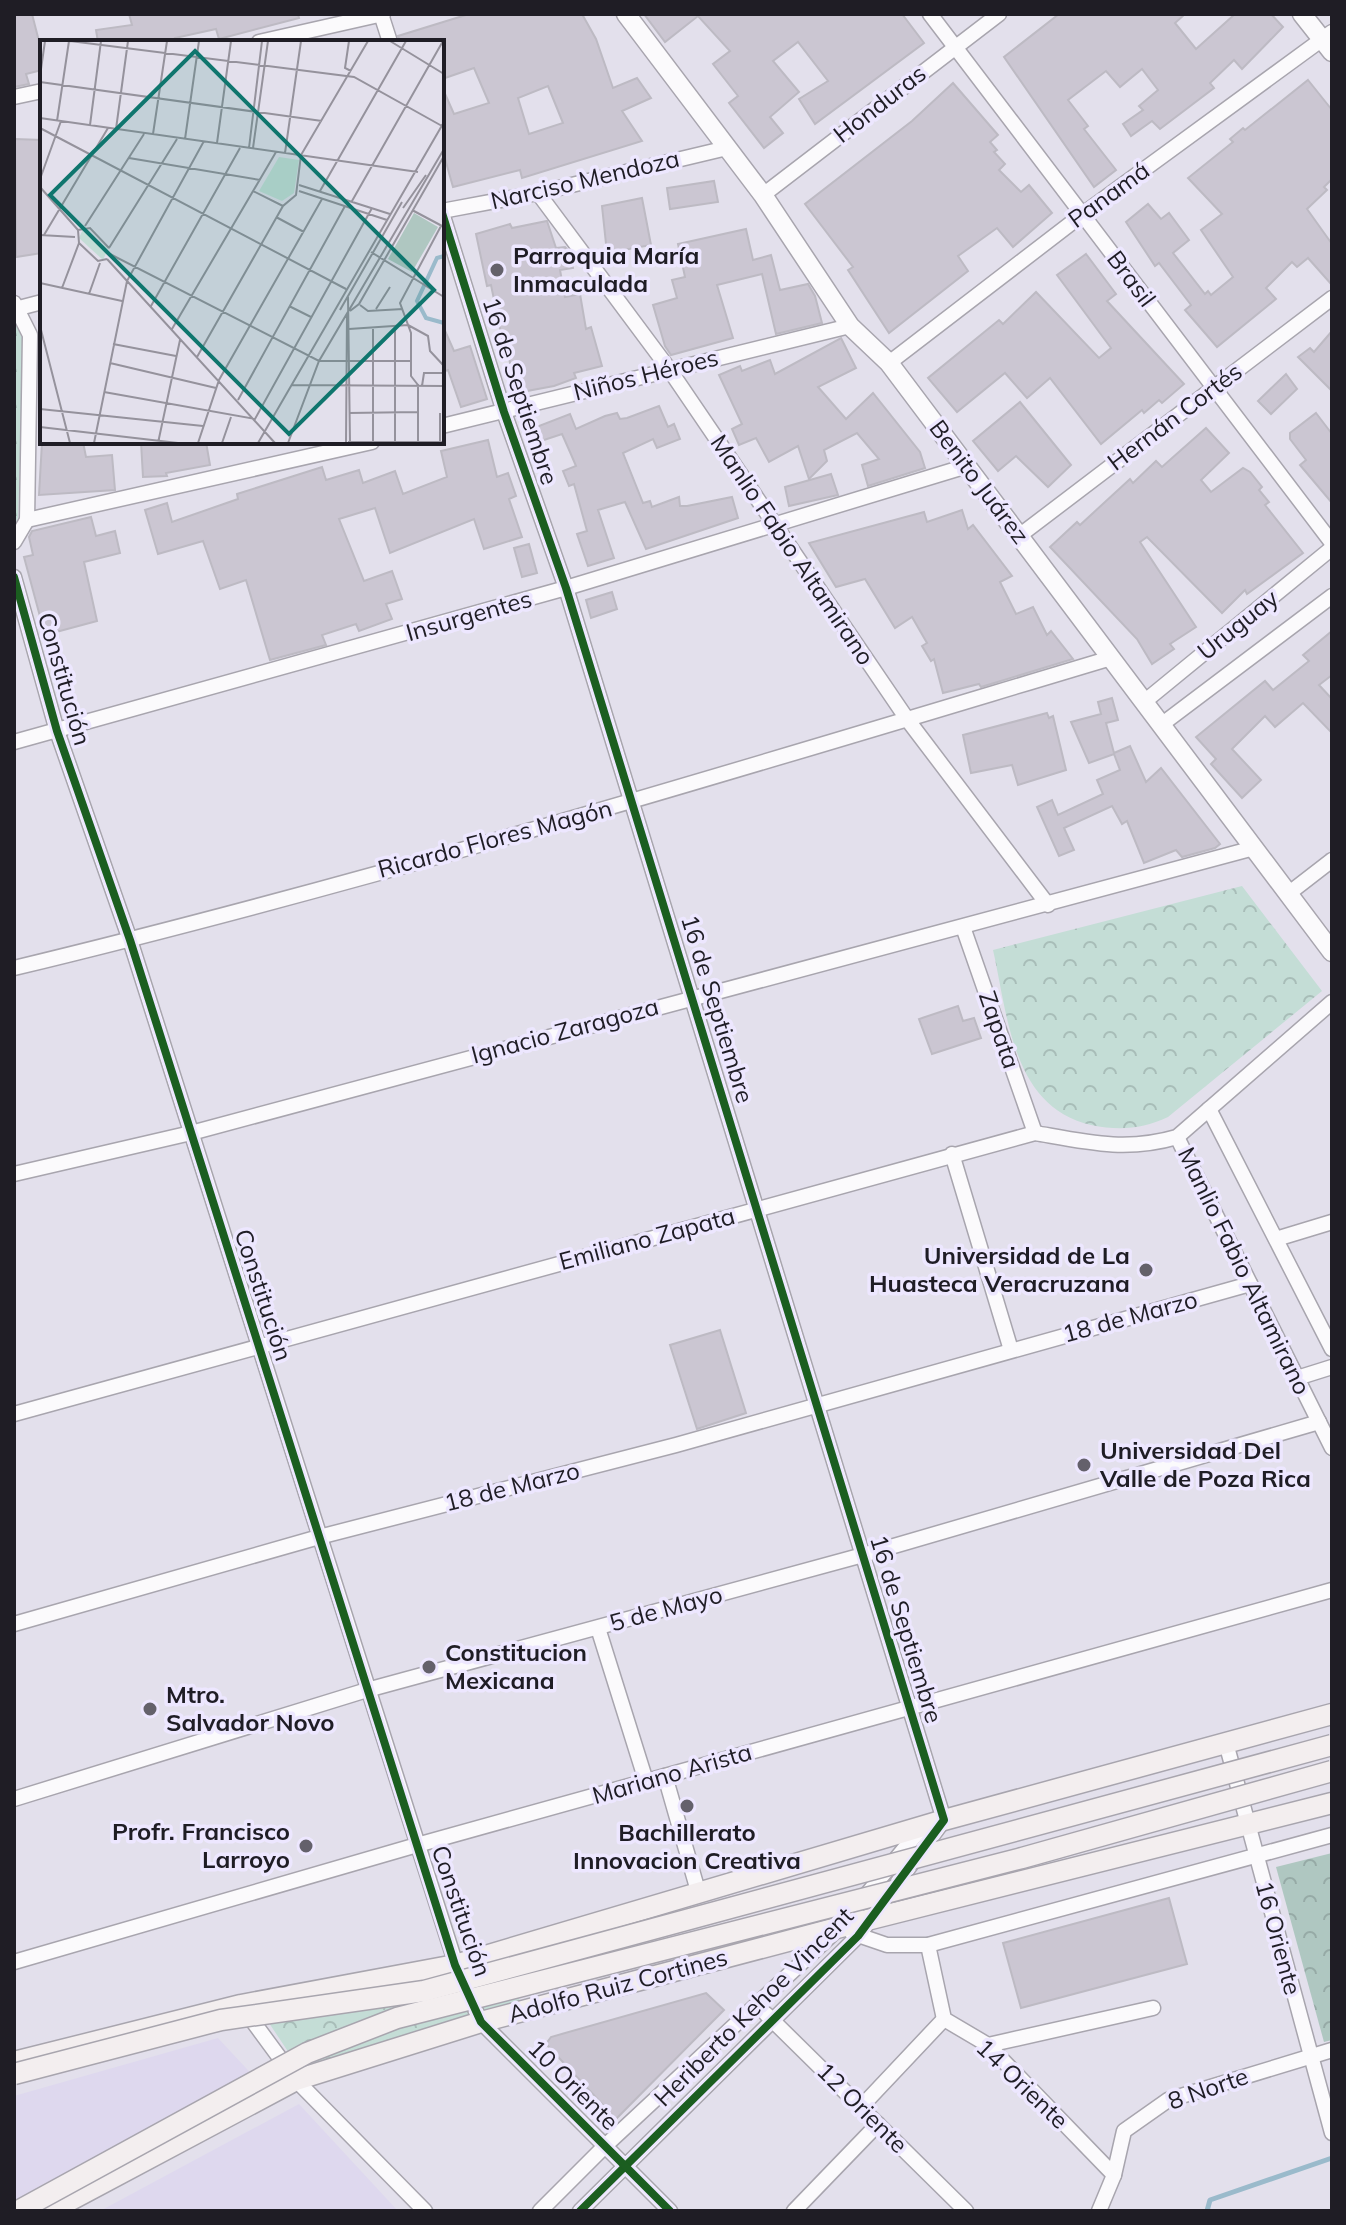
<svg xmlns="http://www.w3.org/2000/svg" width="1346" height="2225" font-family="Mulish,sans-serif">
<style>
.built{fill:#ded8ee}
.forest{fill:url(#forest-crowns)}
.park{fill:url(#park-crowns)}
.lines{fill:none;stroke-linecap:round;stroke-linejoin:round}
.stream{stroke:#9abacb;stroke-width:5}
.building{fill:#cbc6d2;stroke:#bdbac3;stroke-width:2;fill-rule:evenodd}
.minor-casing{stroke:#a8a5ae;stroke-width:17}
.tertiary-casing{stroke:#a8a5ae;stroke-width:21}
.secondary-casing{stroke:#a8a5ae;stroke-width:23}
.minor{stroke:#fbfafc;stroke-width:14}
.tertiary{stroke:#fbfafc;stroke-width:18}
.secondary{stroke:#f3eeef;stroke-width:20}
.secondary-bridge-casing{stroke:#a8a5ae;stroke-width:23;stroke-linecap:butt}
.secondary-bridge{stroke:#f3eeef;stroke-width:20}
.cycleway-casing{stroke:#ede7ff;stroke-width:13}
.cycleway{stroke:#1b5e20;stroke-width:8}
.poi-dot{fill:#64616b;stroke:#ede7ff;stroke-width:3}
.labels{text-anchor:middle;stroke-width:7;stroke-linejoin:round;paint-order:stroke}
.street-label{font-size:24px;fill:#1f1d25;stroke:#ede7ff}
.poi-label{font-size:24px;font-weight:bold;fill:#1f1d25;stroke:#ede7ff;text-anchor:start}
.inset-river{fill:none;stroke:#9abacb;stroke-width:4}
.inset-road{fill:none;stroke:#95929c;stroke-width:2}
.view{fill:#0f766e;fill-opacity:0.15;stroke:#0f766e;stroke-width:4}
.inset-edge{fill:none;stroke:#1f1d25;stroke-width:4}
</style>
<defs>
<pattern id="forest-crowns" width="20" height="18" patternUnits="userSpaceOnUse" patternTransform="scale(2)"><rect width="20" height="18" fill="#afc7c1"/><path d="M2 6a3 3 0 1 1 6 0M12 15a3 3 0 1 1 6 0" fill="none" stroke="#96aaa6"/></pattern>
<pattern id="park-crowns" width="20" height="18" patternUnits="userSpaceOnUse" patternTransform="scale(2)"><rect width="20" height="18" fill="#c4ddd6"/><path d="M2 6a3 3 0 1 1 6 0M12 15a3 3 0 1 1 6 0" fill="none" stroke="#a8bdb8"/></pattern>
</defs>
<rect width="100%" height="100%" fill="#e3e0ec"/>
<g class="built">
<path d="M218,2038L258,2081L14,2210V2096Z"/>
<path d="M299,2104L398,2211H100Z"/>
</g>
<path class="forest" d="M1332,1853V2040L1324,2042L1276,1867Z"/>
<g class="park">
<path d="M14,321L24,342L18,517L14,529Z"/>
<path d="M1242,886L1322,991L1168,1117C1142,1129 1120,1131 1091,1125C1012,1107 1008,1016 993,950Z"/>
<path d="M502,1958L520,2001L407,2034L303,2074L263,2014Z"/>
</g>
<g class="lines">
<path class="stream" d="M1207,2211L1210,2200L1332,2158"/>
</g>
<g class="building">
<path d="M14,14H32L42,53V70L26,74L29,84L14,87Z"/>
<path d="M129,14H298L299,18L219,39L216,29L175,38L176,42H98L96,30L132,25Z"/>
<path d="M469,14H582L596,39L613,88L637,78L651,98L622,111L642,141L522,178L520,170L453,187L442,148V87L454,114L489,103L474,68L442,79V42H400L398,36ZM548,86L563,123L529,134L518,98Z"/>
<path d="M644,14H902L924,43L815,124L799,99L828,81L798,42L773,61L799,92L770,117L783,133L764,148L729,103L738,96L713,64L730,51L698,16L665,42Z"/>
<path d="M1059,14H1185L1175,23L1196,49L1235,14H1271L1283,27L1242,69L1234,60L1210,83L1214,88L1160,129L1152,121L1131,136L1123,124L1143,110L1139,106L1158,90L1142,69L1120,87L1106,71L1068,100L1088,126L1084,129L1116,170L1094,187L1004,57Z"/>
<path d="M1308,80L1332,110V179L1324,187L1327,190L1307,209L1332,244V285L1308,258L1297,267L1292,262L1266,288L1276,299L1217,347L1185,310L1191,305L1159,263L1155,266L1126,222L1148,204L1161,219L1169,213L1189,240L1173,253L1205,294L1208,291L1211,295L1233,277L1201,230L1222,214L1188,178L1233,142L1230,139L1243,128L1245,130Z"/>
<path d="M953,83L998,135L990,142L997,150L994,152L1005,164L999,170L1021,192L1029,185L1052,213L1013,247L997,228L958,256L968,271L889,333L848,270L853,267L805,204L912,121Z"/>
<path d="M15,139L42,140V253L16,257Z"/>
<path d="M714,181L718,202L670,209L667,188Z"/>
<path d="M642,198L651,245L607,253L602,206Z"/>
<path d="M547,221L556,248L565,247L570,252L573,268L560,270L565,297L580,294L586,329L591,327L602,366L574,373L576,378L554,386L516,393L507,348H504L491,285L487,286L476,234L510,224L512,228Z"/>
<path d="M746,229L753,260L771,255L780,290L808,284L815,296L822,323L776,334L762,274L717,285L733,338L671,355L665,346L653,305L677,298L672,280L685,277L678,244Z"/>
<path d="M1086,254L1116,294L1107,301L1184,384L1162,403L1159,400L1144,413L1142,410L1101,444L1050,378L1027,398L1005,373L957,412L928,378L999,320L1003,324L1036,292L1099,358L1111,348L1057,275Z"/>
<path d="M442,324L454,351L470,346L487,399L461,407L448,370L442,372Z"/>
<path d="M1332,331V391L1298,357L1310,348L1314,352Z"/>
<path d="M841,338L856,368L818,387L846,419L873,393L920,452L925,468L868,486L862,465L879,459L857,433L824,450L827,461L809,479L798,446L769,462L756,438L739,445L732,429L742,424L719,375L740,366L742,371L770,360L775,374Z"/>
<path d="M1286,374L1297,389L1271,414L1258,401Z"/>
<path d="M1020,402L1071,465L1048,487L1016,456L998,471L973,441Z"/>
<path d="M659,406L668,427L674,424L680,439L657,448L653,439L623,453L643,503L650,501L652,507L679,497L680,506H687L732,497L738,518L646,549L625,502L598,510L614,558L588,566L577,534L587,531L574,484L569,486L563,471L576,466L570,452L562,434L535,443L531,429L570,414L576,429L605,416L617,413L620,419L627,418Z"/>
<path d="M1316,413L1332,434V503L1300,465L1306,460L1290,439V433Z"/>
<path d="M1206,428L1229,453L1201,480L1211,492L1243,468L1250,472L1262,487L1259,490L1269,502L1265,505L1303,553L1247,594L1245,590L1222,613L1147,537L1140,542L1196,627L1170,644L1174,649L1152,664L1137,639L1050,547L1077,522L1080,525L1130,479L1133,483L1156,461L1162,467Z"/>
<path d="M488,440L497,477L508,473L516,496L509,499L522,537L484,549L474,519L390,553L375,508L339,519L364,581L392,571L402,599L386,604L392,619L359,631L356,624L322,635L326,645L270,660L246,580L220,589L203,541L158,554L145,510L167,503L172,522L238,499L237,494L322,467L326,480L359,470L363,483L395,471L403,494L447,477L441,451Z"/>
<path d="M42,442H83L86,457L112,455L115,490L39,495Z"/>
<path d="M141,442H206L210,465L166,473L167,476L143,477Z"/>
<path d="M831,474L838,495L789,506L785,487Z"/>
<path d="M962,510L968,529L973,525L1012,576L1000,582L1016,614L1033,607L1047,635L1051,631L1073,659L981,687L979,684L943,693L934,659L931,661L922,646L927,643L912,617L895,628L865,579L836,587L809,543L924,512L927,522Z"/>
<path d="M91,517L96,536L115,531L120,553L84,562L97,621L45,635L24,557L33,555L29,537L32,531Z"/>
<path d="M529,544L537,573L522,577L514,548Z"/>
<path d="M612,592L617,609L591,618L586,600Z"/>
<path d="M1332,631V675L1319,685L1332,699V733L1303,703L1275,727L1265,716L1232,749L1261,780L1242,798L1211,764L1216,759L1196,737L1265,681L1273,690L1309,661L1303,655Z"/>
<path d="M1112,698L1118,720L1106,723L1114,753L1130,746L1146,782L1161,768L1220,844L1215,848L1182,857L1176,850L1144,863L1127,821L1122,824L1112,806L1064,828L1074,850L1059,856L1037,807L1052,800L1058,815L1103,794L1097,780L1120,770L1114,754L1089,763L1071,722L1101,714L1098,702Z"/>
<path d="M1047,713L1049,718L1053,716L1066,770L1018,785L1012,765L971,773L963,735Z"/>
<path d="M958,1006L963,1021L974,1018L981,1038L932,1054L919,1019Z"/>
<path d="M720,1330L746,1413L697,1429L670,1345Z"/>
<path d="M1169,1898L1187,1964L1021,2008L1003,1943Z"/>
<path d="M706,1993L724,2010L616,2119L546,2044L551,2037Z"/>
</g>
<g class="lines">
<g class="minor-casing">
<g id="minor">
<path d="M381,14L390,42"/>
<path d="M930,14L1332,543"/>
<path d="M259,42L383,14"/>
<path d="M14,97L42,91"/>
<path d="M538,193L669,369L907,719L1048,905"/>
<path d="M763,195L999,14"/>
<path d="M442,211L538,193L727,148"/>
<path d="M442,213L504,412L566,588L944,1820L858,1936L580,2211"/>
<path d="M14,303L30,335L27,520L14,542"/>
<path d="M19,308L42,302"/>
<path d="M889,363L1083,214L1332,32"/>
<path d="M442,426L850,326"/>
<path d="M27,520L372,442"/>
<path d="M1019,536L1332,298"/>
<path d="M14,577L57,731L130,940L458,1971"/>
<path d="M1144,702L1332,548"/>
<path d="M1161,725L1332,596"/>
<path d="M14,742L566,588L967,466"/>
<path d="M1288,894L1332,860"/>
<path d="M963,927L1035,1133"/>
<path d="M14,968C383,879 747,767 1111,658"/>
<path d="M1209,1109L1332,1349"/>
<path d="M1177,1137L1332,1448"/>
<path d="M952,1154L1011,1350"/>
<path d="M14,1174L191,1133L1254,848"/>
<path d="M1276,1239L1332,1222"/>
<path d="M1297,1378L1332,1367"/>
<path d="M14,1414L1035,1133C1086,1142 1126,1152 1177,1137L1332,1002"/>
<path d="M14,1624L319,1537L676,1445L1250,1284"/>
<path d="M598,1628L646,1781"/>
<path d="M1226,1743L1332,2133"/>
<path d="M665,1776L698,1891"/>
<path d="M14,1799L367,1690L863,1555L1319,1422"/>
<path d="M852,1933L887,1945H928L1332,1835"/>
<path d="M928,1945L944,2019L988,2045L1114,2175"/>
<path d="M14,1962L417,1845L1332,1590"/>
<path d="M468,1994L481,2022L670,2211"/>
<path d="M246,2012L296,2080L425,2211"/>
<path d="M766,2014L966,2211"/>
<path d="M988,2045L1153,2008"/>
<path d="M861,2107L944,2019"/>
<path d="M540,2211L605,2146L840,1927L923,1826"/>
<path d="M794,2211L878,2124"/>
<path d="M1099,2211L1114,2175L1124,2131L1168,2100L1332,2050"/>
</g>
</g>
<g class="tertiary-casing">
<g id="tertiary">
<path d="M626,14L763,195L850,326L889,363L1332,952"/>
<path d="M1302,14L1332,52"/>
</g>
</g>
<g class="secondary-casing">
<g id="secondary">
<path d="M14,2062L241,2005L455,1965L944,1820L1332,1714"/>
<path d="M50,2211L296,2080L481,2022L871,1919L1332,1803"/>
</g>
</g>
<use href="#minor" class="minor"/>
<use href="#tertiary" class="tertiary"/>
<use href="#secondary" class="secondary"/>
<g class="secondary-bridge-casing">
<g id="secondary-bridge">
<path d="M14,2074L221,2020L424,1991L1332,1745"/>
<path d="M18,2211L307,2053L397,2018L1022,1858L1332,1771"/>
</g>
</g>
<use href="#secondary-bridge" class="secondary-bridge"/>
<g class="cycleway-casing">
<g id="cycleway">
<path d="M442,213L504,412L566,588L944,1820L858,1936L580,2211"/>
<path d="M14,577L57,731L130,940L455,1965L481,2022L670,2211"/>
</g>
</g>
<use href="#cycleway" class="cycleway"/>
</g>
<g class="poi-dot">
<circle cx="497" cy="270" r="8"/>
<circle cx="1146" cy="1270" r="8"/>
<circle cx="1084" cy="1465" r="8"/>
<circle cx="429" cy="1667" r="8"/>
<circle cx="150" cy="1709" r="8"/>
<circle cx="687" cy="1806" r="8"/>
<circle cx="306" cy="1846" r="8"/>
</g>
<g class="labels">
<g class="street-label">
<text transform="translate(880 104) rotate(-38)" y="8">Honduras</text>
<text transform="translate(585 180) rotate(-13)" y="8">Narciso Mendoza</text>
<text transform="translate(1109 195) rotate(-36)" y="8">Panamá</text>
<text transform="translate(1131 279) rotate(53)" y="8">Brasil</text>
<text transform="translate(646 375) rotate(-14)" y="8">Niños Héroes</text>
<text transform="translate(520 391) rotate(72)" y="8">16 de Septiembre</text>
<text transform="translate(1175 417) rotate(-37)" y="8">Hernán Cortés</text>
<text transform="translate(979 482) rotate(53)" y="8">Benito Juárez</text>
<text transform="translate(792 550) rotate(56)" y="8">Manlio Fabio Altamirano</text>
<text transform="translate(469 616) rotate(-16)" y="8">Insurgentes</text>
<text transform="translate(1238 625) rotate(-39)" y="8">Uruguay</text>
<text transform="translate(64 679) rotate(74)" y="8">Constitución</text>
<text transform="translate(495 839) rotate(-15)" y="8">Ricardo Flores Magón</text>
<text transform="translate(717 1009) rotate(73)" y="8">16 de Septiembre</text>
<text transform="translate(999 1030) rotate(71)" y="8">Zapata</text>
<text transform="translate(565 1031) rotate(-15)" y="8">Ignacio Zaragoza</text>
<text transform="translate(647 1239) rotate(-15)" y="8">Emiliano Zapata</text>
<text transform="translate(1244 1271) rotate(64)" y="8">Manlio Fabio Altamirano</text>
<text transform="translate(263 1295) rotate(72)" y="8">Constitución</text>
<text transform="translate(1130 1317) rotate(-15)" y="8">18 de Marzo</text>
<text transform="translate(512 1487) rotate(-14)" y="8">18 de Marzo</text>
<text transform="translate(666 1609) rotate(-15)" y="8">5 de Mayo</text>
<text transform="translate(906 1629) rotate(73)" y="8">16 de Septiembre</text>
<text transform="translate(672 1774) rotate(-16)" y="8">Mariano Arista</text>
<text transform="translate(461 1911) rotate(71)" y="8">Constitución</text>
<text transform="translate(1278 1938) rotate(75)" y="8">16 Oriente</text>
<text transform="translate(618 1986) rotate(-15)" y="8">Adolfo Ruiz Cortines</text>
<text transform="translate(754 2007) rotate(-45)" y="8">Heriberto Kehoe Vincent</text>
<text transform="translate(1022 2084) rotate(44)" y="8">14 Oriente</text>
<text transform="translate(573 2085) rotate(45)" y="8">10 Oriente</text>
<text transform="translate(1208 2089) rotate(-19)" y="8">8 Norte</text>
<text transform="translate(862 2108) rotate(45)" y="8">12 Oriente</text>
</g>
<g class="poi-label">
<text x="513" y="264">Parroquia María<tspan x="513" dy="28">Inmaculada</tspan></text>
<text x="1130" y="1264" text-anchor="end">Universidad de La<tspan x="1130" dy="28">Huasteca Veracruzana</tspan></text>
<text x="1100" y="1459">Universidad Del<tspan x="1100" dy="28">Valle de Poza Rica</tspan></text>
<text x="445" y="1661">Constitucion<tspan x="445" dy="28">Mexicana</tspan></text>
<text x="166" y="1703">Mtro.<tspan x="166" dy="28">Salvador Novo</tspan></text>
<text x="290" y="1840" text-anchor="end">Profr. Francisco<tspan x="290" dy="28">Larroyo</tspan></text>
<text x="687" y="1841" text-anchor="middle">Bachillerato<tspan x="687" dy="28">Innovacion Creativa</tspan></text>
</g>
</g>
<g transform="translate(40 40)">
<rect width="404" height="404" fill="#e3e0ec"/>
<path d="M374,173L398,187L372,232L348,219Z" fill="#afc7c1"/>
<path d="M239,117L259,120L254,153L242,161L219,151ZM43,189L68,209L63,220L39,198Z" fill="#c4ddd6"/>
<path class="inset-river" d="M404,216L397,218L377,261L386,278L404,283"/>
<path class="inset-road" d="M30,1L314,37L402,86M309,1L305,28L311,31M350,1L404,34M0,36L5,1M0,42L282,81M0,78L378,132M17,81L29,1M50,85L61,1M0,88L306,249M76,89L88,1M113,94L127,1M145,99L159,1M177,103L191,1M209,108L222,1M213,108L228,1M245,113L261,1M89,118L220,140M0,139L21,81M259,145L350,174M0,147L38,190L39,203L58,221L67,219M213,151L243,166M259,151L347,180M280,151L366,1M312,161L403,1M363,168L386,135M372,170L404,187M236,177L264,192M45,186L104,94M38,190L50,188L69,208M0,195L35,197M4,195L68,88M69,208L137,99M331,212L404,257M70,214L279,321H371M67,219L235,403M0,243L82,261M22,248L39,203M49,254L60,223M308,257L310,403M320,265L328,271L363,269M111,266L200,108M249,266L271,277M336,269L350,247M300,270L362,162M310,271L319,264L404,116M368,285L388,296L390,311L404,326M0,286L30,403M132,289L236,112M309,289L368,285M333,289V403M73,304L136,316M157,317L243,166L256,155L261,115L328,1M70,323L176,348M252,345L404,346M382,346L384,333H404M64,352L215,379L332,168M198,360L305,166M0,369L163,386M309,373L378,372M0,387L138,403M308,402H404M54,403L87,241L164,101M118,403L140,300M158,403L179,340L282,159M182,403L191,377M218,403L404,82M248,403L279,321L404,109M306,403L307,274M355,403V289M378,403V345L371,336V293L360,263L401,186M400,403V373"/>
<path class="view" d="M155,11L394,250L249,394L10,155Z"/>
<rect width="404" height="404" class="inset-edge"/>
</g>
<rect width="1346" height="2225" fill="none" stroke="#1f1d25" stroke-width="32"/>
</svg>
